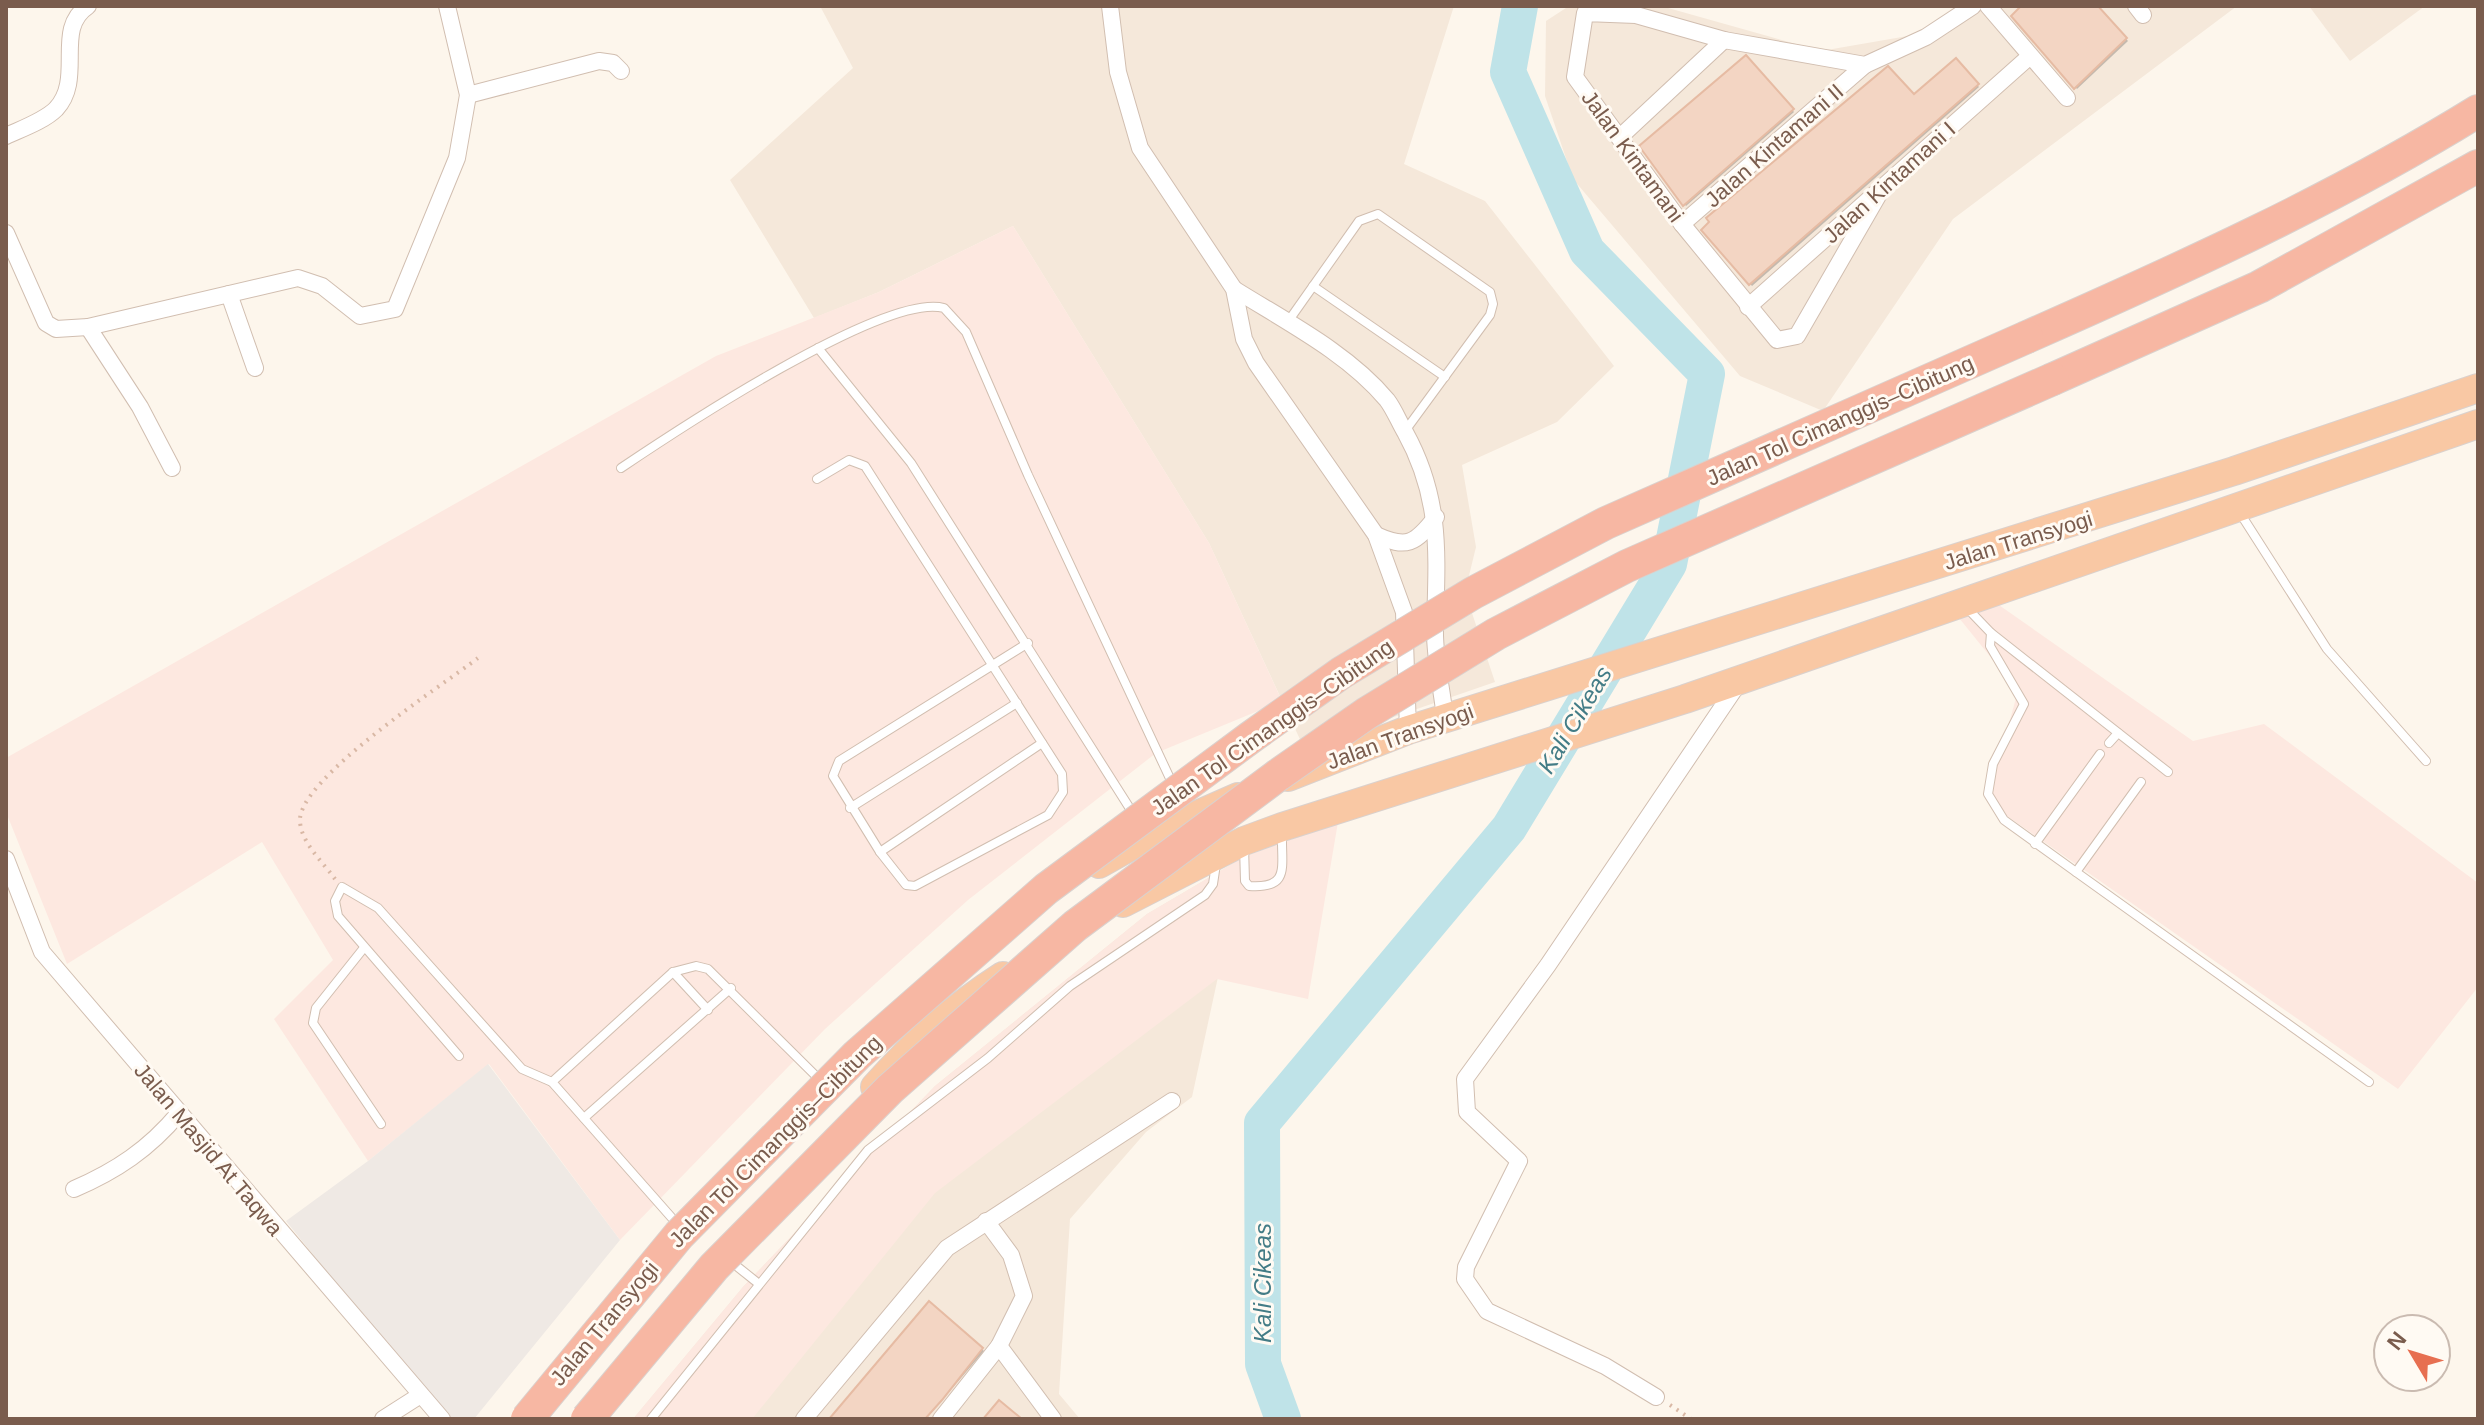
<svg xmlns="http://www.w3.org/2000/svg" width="2484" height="1425" font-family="Helvetica,sans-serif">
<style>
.residential{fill:#f5e8da}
.commercial{fill:#fde8e0}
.industrial{fill:#efe9e4}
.shadow{fill:#0003}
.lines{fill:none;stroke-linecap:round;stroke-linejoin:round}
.river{stroke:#bfe3e8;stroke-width:36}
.building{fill:#f3d5c3;stroke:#e6bba3;stroke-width:2}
.service-casing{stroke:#d1beb0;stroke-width:10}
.minor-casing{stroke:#d1beb0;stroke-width:18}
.trunk-casing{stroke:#dad1cd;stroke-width:30}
.motorway-casing{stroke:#dad1cd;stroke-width:34}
.path{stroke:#d9b8a5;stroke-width:4;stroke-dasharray:2 6;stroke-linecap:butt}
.service{stroke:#fff;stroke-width:8}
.minor{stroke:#fff;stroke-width:16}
.trunk{stroke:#f9c8a4;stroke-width:28}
.motorway{stroke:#f7b7a3;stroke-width:32}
.motorway-bridge-casing{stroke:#dad1cd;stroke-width:34;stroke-linecap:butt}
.motorway-bridge{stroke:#f7b7a3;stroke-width:32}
.labels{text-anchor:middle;stroke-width:6;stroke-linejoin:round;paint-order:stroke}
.street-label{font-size:22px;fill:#7a5c4d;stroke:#fffaf3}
.water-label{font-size:24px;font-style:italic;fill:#437c86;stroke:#fffaf3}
</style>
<rect width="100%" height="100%" fill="#fdf6ec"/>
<g class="residential">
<path d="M820,6H1454L1404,164L1485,201L1614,366L1557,422L1462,465L1476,547L1465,592L1495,682L1304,748L1209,543L1013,226L879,292L814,318L730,180L853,68Z"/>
<path d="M1569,6H1661L1821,51L1925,33L1958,6H2237L1953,219L1823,411L1740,376L1573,179L1545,96L1546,21Z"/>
<path d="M2309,6H2425L2350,61Z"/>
<path d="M1244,857L1192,1097L1146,1132L1070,1219L1059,1394L1080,1419H633L743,1287L935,1086L1147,914Z"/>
</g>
<g class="commercial">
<path d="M1013,226L1209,543L1282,701L1156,753L968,900L825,1029L620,1240L489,1064L368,1161L274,1019L333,960L262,842L67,964L6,812V758L716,356L879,292Z"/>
<path d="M1996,603L2193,741L2264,724L2478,883V987L2398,1089L1987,802L2018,691L1955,613Z"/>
<path d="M1338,822L1308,999L1217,979L935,1193L752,1419H633L743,1287L935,1086L1147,914L1244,857Z"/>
</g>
<path class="industrial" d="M488,1064L620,1240L474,1419H445L286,1221L368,1161Z"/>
<g class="shadow">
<path d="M2024,6H2095L2128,41L2077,89L2014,16Z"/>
<path d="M1746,58L1794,112L1686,206L1642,147Z"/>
<path d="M1956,61L1979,87L1752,286L1704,230L1914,97Z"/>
<path d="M929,1304L984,1351L926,1419H831Z"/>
</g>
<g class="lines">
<path class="river" d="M1283,1419L1263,1364L1262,1123L1509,828L1669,564L1707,374L1587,251L1508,72L1520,6"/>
</g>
<g class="building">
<path d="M2021,6H2098L2127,38L2074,89L2011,16Z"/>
<path d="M1746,55L1794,109L1683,206L1639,146Z"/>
<path d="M1956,58L1979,84L1749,285L1701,230L1709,222L1706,218L1888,66L1914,94Z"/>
<path d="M929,1301L983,1348L942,1400L925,1419H829Z"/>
<path d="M999,1400L1022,1419H983Z"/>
</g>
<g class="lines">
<g class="service-casing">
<g id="service">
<path d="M1313,286L1445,377"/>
<path d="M1287,323L1359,221L1378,214L1490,292L1493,304L1490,315L1405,431"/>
<path d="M818,348L911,463L1134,815"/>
<path d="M621,468C676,431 885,292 944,308L966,332L1028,475L1174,787"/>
<path d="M817,479L849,460L865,466L1062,774L1063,792L1048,815L915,886L906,885L880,852L833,776L839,761L1028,643"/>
<path d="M2240,513L2327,649L2426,761"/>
<path d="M1967,608L1991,633L1990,646L2024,704L1993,764L1988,794L2004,820L2076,872L2141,782"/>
<path d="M1991,633L2168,772"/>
<path d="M2109,743L2118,733"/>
<path d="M850,808L1017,703"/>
<path d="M2035,844L2100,754"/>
<path d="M1244,846L1245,881L1249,886C1291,889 1281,867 1282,833"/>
<path d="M880,852L1042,743"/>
<path d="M2076,872L2369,1082"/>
<path d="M363,949L316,1008L313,1023L381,1124"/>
<path d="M673,972L696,966L708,969L820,1080"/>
<path d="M459,1056L338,916L335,901L342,887L378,908L522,1069L552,1082"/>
<path d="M584,1118L731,988"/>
<path d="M679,1226L552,1082L673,972L708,1010"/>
<path d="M729,1260L759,1284"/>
<path d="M651,1419L868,1150L988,1058L1070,986L1205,895L1213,884L1216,864"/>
</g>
</g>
<g class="minor-casing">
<g id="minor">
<path d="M1110,6L1118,72L1140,148L1234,289L1244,339L1256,363L1376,535L1404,612L1408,730"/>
<path d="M1988,6L2067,98"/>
<path d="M2136,6L2143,15"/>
<path d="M468,95L599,61L613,63L621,71"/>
<path d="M6,136C21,129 44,121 56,109C85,78 53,29 88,6"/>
<path d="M1620,137L1724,40"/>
<path d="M1883,187L1797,336L1777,340L1682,224L1575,77L1585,13L1636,15L1724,40L1865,65L1926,37L1973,6"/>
<path d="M1682,224L1865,65"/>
<path d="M6,233L46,323L56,329L88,327L298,278L322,286L360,316L395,309L457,158L468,95L447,6"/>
<path d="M1234,289C1285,321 1348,353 1387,400C1394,409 1399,422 1405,432C1442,499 1437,554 1435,627C1434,657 1442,689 1445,718"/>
<path d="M229,294L255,368"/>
<path d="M1748,307L2029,57"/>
<path d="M88,327L140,407L172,468"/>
<path d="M1376,535C1407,549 1415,544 1436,517"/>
<path d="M6,859L42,952L442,1419"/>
<path d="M74,1189C116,1171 149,1149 179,1113"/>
<path d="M999,1346L1053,1419"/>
<path d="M1656,1397L1605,1366L1487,1311L1465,1279L1466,1267L1519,1161L1467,1112L1465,1079L1548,965L1740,681"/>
<path d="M383,1419L419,1396"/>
<path d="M804,1419L947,1248L1172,1101"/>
<path d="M941,1419L999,1346L1024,1296L1011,1255L986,1221"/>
</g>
</g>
<g class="trunk-casing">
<g id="trunk">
<path d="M1288,777L1408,730L2234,471L2478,388"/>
<path d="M1099,864L1147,837L1238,797"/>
<path d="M1123,903L1244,841L1282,827L1685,699L2478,424"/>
<path d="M875,1087C914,1044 953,1008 1003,976"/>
</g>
</g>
<g class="motorway-casing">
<g id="motorway">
<path d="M2027,337C2181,269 2334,200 2478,111"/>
<path d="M2053,379L2259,287L2478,166"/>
</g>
</g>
<g class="path">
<path d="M335,879C323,862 302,844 300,822C296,780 443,685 478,658"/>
<path d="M1670,1405L1691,1419"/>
</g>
<use href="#service" class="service"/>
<use href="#minor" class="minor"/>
<use href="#trunk" class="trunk"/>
<use href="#motorway" class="motorway"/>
<g class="motorway-bridge-casing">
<g id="motorway-bridge">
<path d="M527,1419L679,1235L857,1055L1046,889L1251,737L1341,673L1473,593L1606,523L2027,337"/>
<path d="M587,1419L714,1267L890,1089L1075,926L1278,775L1367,713L1496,634L1627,566L2053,379"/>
</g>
</g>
<use href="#motorway-bridge" class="motorway-bridge"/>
</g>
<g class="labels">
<g class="street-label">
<text transform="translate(1774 145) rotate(-41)" y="8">Jalan Kintamani II</text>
<text transform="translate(1633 156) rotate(54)" y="8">Jalan Kintamani</text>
<text transform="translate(1889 182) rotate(-42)" y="8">Jalan Kintamani I</text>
<text transform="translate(1840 420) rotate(-24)" y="8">Jalan Tol Cimanggis–Cibitung</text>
<text transform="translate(2018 540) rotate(-17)" y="8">Jalan Transyogi</text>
<text transform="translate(1272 727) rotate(-35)" y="8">Jalan Tol Cimanggis–Cibitung</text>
<text transform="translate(1400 736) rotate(-20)" y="8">Jalan Transyogi</text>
<text transform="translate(775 1141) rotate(-45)" y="8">Jalan Tol Cimanggis–Cibitung</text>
<text transform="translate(209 1149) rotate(50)" y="8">Jalan Masjid At Taqwa</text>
<text transform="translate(604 1323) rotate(-50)" y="8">Jalan Transyogi</text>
</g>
<g class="water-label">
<text transform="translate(1575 720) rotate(-59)" y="8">Kali Cikeas</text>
<text transform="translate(1263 1283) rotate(-90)" y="8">Kali Cikeas</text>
</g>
</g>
<rect width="2484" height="1425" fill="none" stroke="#7a5c4d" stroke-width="16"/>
<g transform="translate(2412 1353) rotate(308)"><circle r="38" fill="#fffaf3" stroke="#cabbb1" stroke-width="2"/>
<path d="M0-6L14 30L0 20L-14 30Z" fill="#e76f51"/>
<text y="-12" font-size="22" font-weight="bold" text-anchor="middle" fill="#7a5c4d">N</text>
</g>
</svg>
